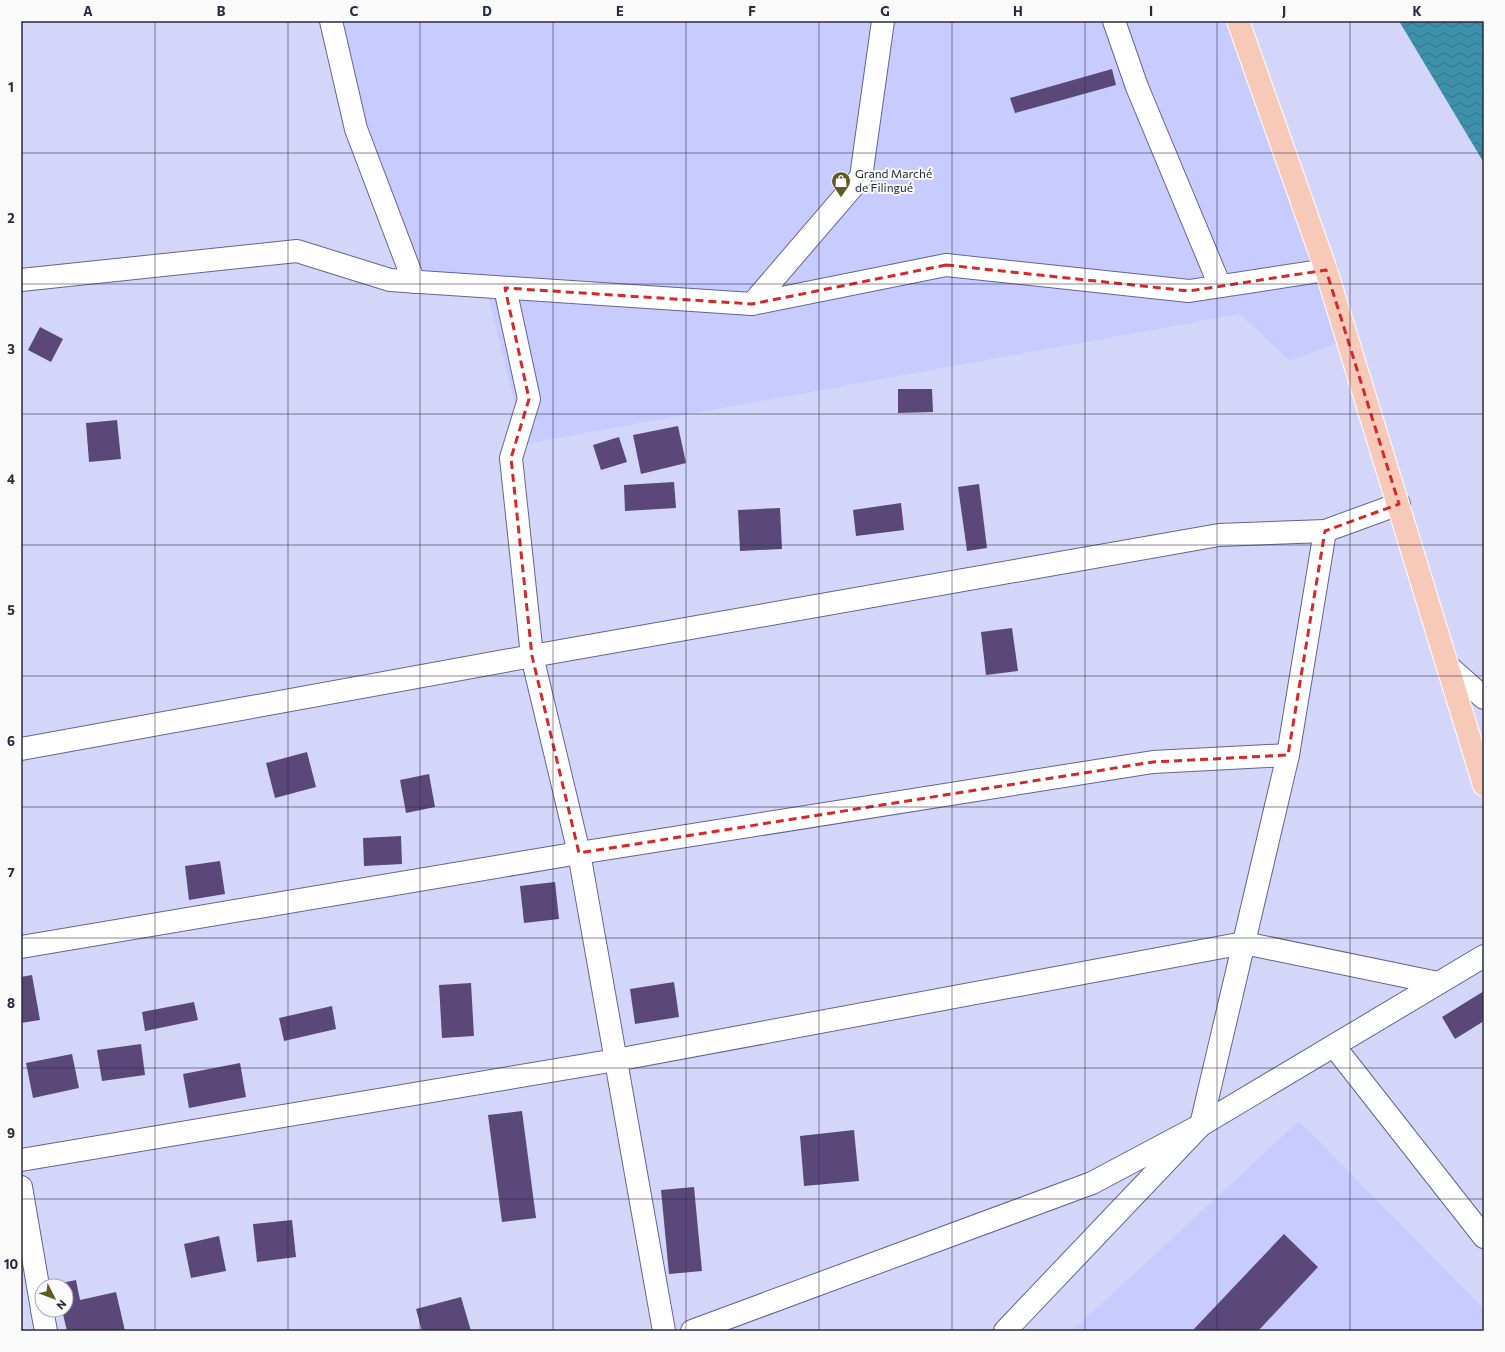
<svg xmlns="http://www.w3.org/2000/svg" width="1505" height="1352" font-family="Commissioner,sans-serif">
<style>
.built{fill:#c7cbff}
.water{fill:url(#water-waves)}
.building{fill:#5a4878}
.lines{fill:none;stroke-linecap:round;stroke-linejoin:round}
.minor-casing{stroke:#626597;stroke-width:24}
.tertiary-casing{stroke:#626597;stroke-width:24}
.primary-casing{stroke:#fff;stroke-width:24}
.minor{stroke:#fff;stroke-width:22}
.tertiary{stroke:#fff;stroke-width:22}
.primary{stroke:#f7c9b8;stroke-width:22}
.marked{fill:none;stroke:#d62828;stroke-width:3;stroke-dasharray:8 5;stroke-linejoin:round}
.grid{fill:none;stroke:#28293f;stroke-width:1;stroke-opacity:0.55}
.labels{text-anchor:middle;stroke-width:4;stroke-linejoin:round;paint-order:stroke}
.poi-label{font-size:12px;fill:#28293f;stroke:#fafafa;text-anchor:start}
.neatline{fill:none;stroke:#28293f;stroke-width:1.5}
.grid-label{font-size:13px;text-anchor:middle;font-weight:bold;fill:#28293f}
</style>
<defs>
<pattern id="water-waves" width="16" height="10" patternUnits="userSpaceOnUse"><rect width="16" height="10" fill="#3c90a9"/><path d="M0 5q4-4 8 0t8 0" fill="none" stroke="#32768b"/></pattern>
</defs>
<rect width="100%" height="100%" fill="#d3d6f9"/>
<g class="built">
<path d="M341,21H1226L1340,342L1290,361L1240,314L525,444L483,276L420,273L364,122Z"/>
<path d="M1299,1121L1484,1309V1331H1072Z"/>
</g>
<path class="water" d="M1399,21H1484V163Z"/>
<g class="building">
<path d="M1112,69L1116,85L1015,113L1010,98Z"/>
<path d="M40,327L63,339L51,362L28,350Z"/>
<path d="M898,389H932L933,412L898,413Z"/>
<path d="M117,420L121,459L89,462L86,423Z"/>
<path d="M678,426L686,463L641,474L633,435Z"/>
<path d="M619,437L627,462L601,470L593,445Z"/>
<path d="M674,482L676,508L625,511L624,485Z"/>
<path d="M979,484L987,548L967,551L958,487Z"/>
<path d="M901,503L904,530L856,536L853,510Z"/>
<path d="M780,508L782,549L740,551L738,510Z"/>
<path d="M1012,628L1018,671L986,675L981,632Z"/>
<path d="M307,752L316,787L275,798L266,763Z"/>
<path d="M429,774L435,807L406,813L400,780Z"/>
<path d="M401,836L402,864L364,866L363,838Z"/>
<path d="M220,861L225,894L189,900L185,866Z"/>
<path d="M555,882L559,919L524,923L520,886Z"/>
<path d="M32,975L40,1020L21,1023V977Z"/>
<path d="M674,982L679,1017L635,1024L630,989Z"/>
<path d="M471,983L474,1036L442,1038L439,985Z"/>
<path d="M1484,991V1021L1455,1039L1442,1017Z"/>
<path d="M194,1002L198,1020L145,1031L142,1012Z"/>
<path d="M332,1006L336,1029L284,1041L279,1018Z"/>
<path d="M141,1044L145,1075L102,1081L97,1050Z"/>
<path d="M72,1054L79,1088L33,1098L26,1063Z"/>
<path d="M240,1063L246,1097L189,1108L183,1074Z"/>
<path d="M522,1111L536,1218L502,1222L488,1115Z"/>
<path d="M854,1130L859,1181L804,1186L800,1136Z"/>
<path d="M694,1187L702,1271L669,1274L661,1190Z"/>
<path d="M292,1220L296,1257L257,1262L253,1224Z"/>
<path d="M1284,1234L1318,1267L1258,1331H1196L1194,1329Z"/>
<path d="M219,1236L226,1271L191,1278L184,1244Z"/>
<path d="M76,1280L80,1300L116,1292L125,1331H67L62,1310H66V1286H57V1284Z"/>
<path d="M461,1297L471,1331H422L416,1309Z"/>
</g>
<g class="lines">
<g class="minor-casing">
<g id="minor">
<path d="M331,21L356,129L414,282"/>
<path d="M1114,21L1137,87L1220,286"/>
<path d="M21,280L297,251L390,280L752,304L946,265L1189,291L1326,270"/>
<path d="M505,288L529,399L511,458L532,656L579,853L664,1331"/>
<path d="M752,304L861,177L883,21"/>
<path d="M1448,666L1484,698"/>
<path d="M21,749L532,656L1219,535L1325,531"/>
<path d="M21,947L579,853L1153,762L1288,755"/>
<path d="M1334,1046L1484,1237"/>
<path d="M21,1160L616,1060L1244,943L1438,983"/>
<path d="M21,1187L42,1309"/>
<path d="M42,1310L46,1331"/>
<path d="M1005,1331L1201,1125L1288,755L1325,531L1399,504"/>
</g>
</g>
<g class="tertiary-casing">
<path id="tertiary" d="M692,1331L1092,1183L1201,1125L1484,956"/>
</g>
<g class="primary-casing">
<path id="primary" d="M1238,21L1326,270L1484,785"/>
</g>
<use href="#minor" class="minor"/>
<use href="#tertiary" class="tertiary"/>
<use href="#primary" class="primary"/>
</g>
<path class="marked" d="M946,265L1189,291L1326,270L1399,504L1325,531L1288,755L1153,762L579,853L532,656L511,458L529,399L505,288L752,304Z"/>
<path class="grid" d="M155,21V1331M288,21V1331M420,21V1331M553,21V1331M686,21V1331M819,21V1331M952,21V1331M1085,21V1331M1217,21V1331M1350,21V1331M21,153H1484M21,284H1484M21,414H1484M21,545H1484M21,676H1484M21,807H1484M21,938H1484M21,1068H1484M21,1199H1484"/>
<defs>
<g id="shop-pin" transform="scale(1)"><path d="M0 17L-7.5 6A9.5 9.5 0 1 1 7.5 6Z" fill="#615925" stroke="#fafafa"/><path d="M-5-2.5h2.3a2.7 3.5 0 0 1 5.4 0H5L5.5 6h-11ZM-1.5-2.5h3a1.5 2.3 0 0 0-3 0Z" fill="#fff"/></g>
</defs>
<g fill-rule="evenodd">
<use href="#shop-pin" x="841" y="181"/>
</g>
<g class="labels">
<g class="poi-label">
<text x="855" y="178">Grand Marché<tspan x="855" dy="14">de Filingué</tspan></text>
</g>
</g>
<rect width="1505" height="1352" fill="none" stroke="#fafafa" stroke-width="44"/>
<g transform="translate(54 1298) rotate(132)"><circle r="19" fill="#fafafa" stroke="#a6a6af"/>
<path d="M0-3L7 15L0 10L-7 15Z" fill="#615925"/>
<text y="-6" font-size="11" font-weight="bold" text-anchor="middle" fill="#28293f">N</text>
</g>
<rect x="22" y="22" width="1461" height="1308" class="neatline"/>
<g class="grid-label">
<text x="88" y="16">A</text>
<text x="221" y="16">B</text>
<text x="354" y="16">C</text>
<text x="487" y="16">D</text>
<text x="620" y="16">E</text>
<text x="752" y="16">F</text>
<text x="885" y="16">G</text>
<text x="1018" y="16">H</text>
<text x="1151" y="16">I</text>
<text x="1284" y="16">J</text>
<text x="1417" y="16">K</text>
<text x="11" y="92">1</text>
<text x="11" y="223">2</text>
<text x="11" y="354">3</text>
<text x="11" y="484">4</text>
<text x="11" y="615">5</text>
<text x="11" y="746">6</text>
<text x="11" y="877">7</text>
<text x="11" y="1008">8</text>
<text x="11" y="1138">9</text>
<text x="11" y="1269">10</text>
</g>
</svg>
